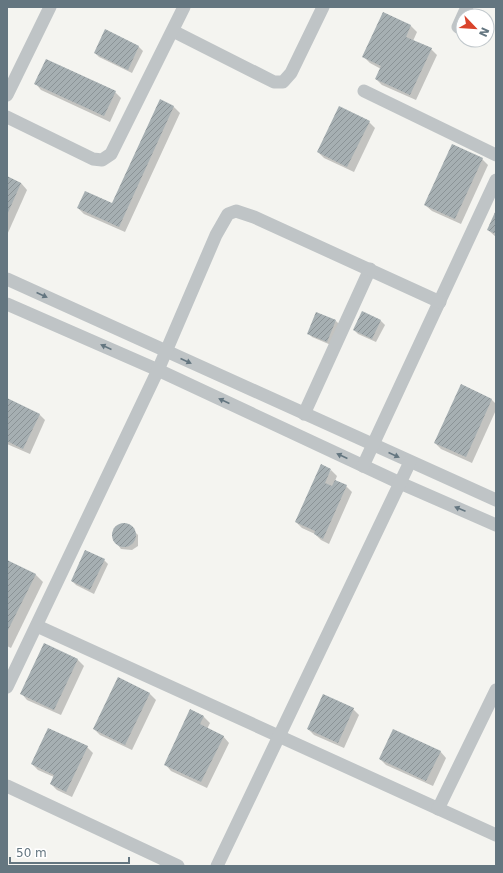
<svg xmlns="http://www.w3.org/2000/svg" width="503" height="873" font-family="'DejaVu Sans',sans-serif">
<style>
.shadow{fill:#0003}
.building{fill:url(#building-hatch)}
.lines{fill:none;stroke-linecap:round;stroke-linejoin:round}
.street{stroke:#bfc4c6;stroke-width:13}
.oneway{fill:#647680}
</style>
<defs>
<pattern id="building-hatch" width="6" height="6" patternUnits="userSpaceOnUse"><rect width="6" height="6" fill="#a6afb2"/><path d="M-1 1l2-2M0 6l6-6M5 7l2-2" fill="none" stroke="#8b9396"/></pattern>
</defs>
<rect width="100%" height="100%" fill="#f4f4f0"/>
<g class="shadow">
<path d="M384,14L411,26L417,32L413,41L431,49L437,55L416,100L382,85L376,79L381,69L370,63L364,57Z"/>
<path d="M106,31L139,47L143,51L132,73L99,57L95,53Z"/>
<path d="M35,83L115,92L121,98L110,122L41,90Z"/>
<path d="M173,106L180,113L125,232L84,214L78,208L113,205Z"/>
<path d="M369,122L375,128L354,172L324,158L318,152Z"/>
<path d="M482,159L488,165L461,224L432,211L425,205Z"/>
<path d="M7,177L21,183L27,190L7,235Z"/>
<path d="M496,213V233L494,232L496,237L488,230Z"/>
<path d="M336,321L340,325L331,345L312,337L308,333Z"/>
<path d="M381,321L385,325L376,342L358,334L354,330Z"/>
<path d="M461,386L492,400L496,404V410L472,463L441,449L435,443Z"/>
<path d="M7,399L39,414L45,420L30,454L7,444Z"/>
<path d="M331,470L337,476L335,481L346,486L352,492L329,544L321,540L315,534L302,528L296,522Z"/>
<path d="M119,525L129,526L138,535V546L132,550L121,549L113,538L114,531Z"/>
<path d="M104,560L108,564L94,594L76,585L72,581Z"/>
<path d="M7,561L35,574L43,582L11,648L7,646Z"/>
<path d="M44,644L78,660L84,666L61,715L27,700L21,693Z"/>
<path d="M118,678L150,694L156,700L132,750L100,735L94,729Z"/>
<path d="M353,709L359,715L344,748L314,735L308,729Z"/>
<path d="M191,711L204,717L210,723L207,729L223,736L229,743L207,788L171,771L165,764Z"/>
<path d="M87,747L93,753L72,797L57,790L51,784L54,777L38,770L32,764Z"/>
<path d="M440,751L446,758L433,786L386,765L380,759Z"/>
</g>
<g class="building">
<path d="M383,12L411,25L406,37L432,48L410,95L375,79L381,66L362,57Z"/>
<path d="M105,29L139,46L128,70L94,53Z"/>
<path d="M46,59L116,91L104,116L34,84Z"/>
<path d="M160,99L174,106L119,227L77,208L85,191L112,203Z"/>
<path d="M339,106L370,121L347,167L317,152Z"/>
<path d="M452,144L483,158L455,219L424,205Z"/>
<path d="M7,176L21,183L7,215Z"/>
<path d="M496,210V234L487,230Z"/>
<path d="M362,311L381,320L372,339L353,330Z"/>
<path d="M316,312L336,320L327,342L307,334Z"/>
<path d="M461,384L492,399L466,457L434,443Z"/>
<path d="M7,398L40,414L23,449L7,441Z"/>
<path d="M321,464L331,469L325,483L332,486L335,480L347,485L323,539L314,534L315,531L295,522Z"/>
<circle cx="124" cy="535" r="12"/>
<path d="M85,550L105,559L90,590L71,581Z"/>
<path d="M7,560L36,574L7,632Z"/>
<path d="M44,643L78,659L54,710L20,694Z"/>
<path d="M118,677L150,693L125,745L93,729Z"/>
<path d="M323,694L354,708L338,743L307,729Z"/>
<path d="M190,709L204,716L200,724L224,736L201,782L164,765Z"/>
<path d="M48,728L88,746L66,792L50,784L54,775L31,764Z"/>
<path d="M393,729L441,751L426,781L379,759Z"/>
</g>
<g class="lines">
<g class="street">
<path d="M458,27L467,7"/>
<path d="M173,31L274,82H283L291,73L323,7"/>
<path d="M364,91L496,155"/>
<path d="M7,95L50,7"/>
<path d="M7,117L93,159L102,160L111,154L184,7"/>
<path d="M7,279L496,500"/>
<path d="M7,304L158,370L400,483L496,525"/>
<path d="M304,414L370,269"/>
<path d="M363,466L496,180"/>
<path d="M37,626L496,835"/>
<path d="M7,687L158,370L216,235L228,214L236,211L254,217L440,302"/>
<path d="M7,786L178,866"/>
<path d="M438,809L496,690"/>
<path d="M217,866L410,462"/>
</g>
</g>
<defs><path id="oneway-solid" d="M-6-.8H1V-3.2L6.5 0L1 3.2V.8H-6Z"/></defs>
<g class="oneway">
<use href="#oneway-solid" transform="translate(42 295) rotate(25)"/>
<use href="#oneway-solid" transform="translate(106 347) rotate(-156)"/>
<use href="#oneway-solid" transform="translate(186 361) rotate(24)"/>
<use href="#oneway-solid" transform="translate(224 401) rotate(-155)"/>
<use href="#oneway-solid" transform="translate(394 455) rotate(24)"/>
<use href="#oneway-solid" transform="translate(342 456) rotate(-155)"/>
<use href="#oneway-solid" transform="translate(460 509) rotate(-157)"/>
</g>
<rect width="503" height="873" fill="none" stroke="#647680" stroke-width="16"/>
<g transform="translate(475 28) rotate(115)"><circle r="19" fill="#ffffff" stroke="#c1c8cc"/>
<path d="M0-3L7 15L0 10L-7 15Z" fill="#d9432b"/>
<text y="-6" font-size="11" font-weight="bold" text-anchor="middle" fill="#647680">N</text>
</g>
<path d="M10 857v6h119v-6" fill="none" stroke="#647680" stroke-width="2"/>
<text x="16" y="857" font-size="12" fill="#647680" stroke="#ffffff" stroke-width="3" paint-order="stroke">50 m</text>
</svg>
